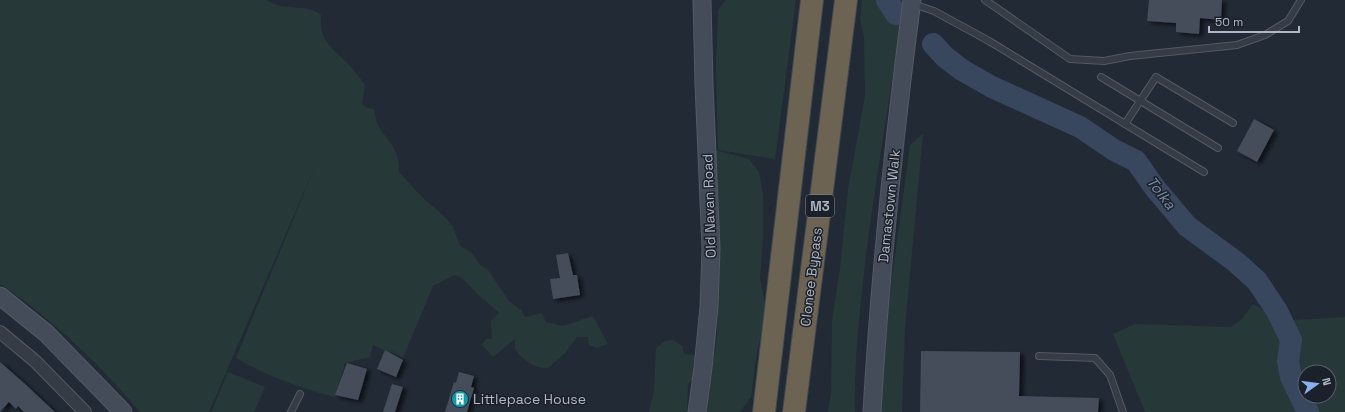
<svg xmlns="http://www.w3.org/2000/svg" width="1345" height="412" font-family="'Space Grotesk',sans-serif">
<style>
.green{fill:#273839;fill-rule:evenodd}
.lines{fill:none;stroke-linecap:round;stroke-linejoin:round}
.river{stroke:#39475e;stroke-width:22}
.building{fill:#444d5a;filter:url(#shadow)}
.lane-casing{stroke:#535a64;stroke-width:8}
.street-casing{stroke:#535a64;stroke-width:14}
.secondary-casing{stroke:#535a64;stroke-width:19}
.highway-casing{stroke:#404751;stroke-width:24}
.lane{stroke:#353c46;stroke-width:6}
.street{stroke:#353c46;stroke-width:12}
.secondary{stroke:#444b59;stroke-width:17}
.highway{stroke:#6c6353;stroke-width:22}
.labels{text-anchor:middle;stroke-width:3;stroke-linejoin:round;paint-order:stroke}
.shield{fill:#1b212b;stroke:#838a95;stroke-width:1}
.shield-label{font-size:13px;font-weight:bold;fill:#b0b7c3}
.street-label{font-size:14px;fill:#b0b7c3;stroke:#1b212b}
.poi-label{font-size:14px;fill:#b0b7c3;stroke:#1b212b;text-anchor:start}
.water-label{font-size:15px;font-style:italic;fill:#7b8da9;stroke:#1b212b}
</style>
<defs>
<filter id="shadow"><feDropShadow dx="4" dy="2.5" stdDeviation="2" flood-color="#0009"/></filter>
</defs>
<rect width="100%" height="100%" fill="#222a36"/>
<g class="green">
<path d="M0,0H267C282,13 307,2 321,15C319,42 332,47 349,65C355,71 360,78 365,85L362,104L367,108L374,109C375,114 376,122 379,127C391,145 399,149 399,172L422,197L443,215L453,227L460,246L471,252L480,265L488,270L509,301L521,310L525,317L542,313L546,322L563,326L593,316L608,344L597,348L589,345L588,337H577L565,353L548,368C533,368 524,361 515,349V339L493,357L482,345L486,339H492L491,321L499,313C494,307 489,304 483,299C472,291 468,279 454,275L433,286L403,358L373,345L370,357L345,363L335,397C300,388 267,376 236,358L316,164L209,412H140C102,366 50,317 0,284Z"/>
<path d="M725,0H796L775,159L718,150L716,66L718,10Z"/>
<path d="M862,0H904C892,85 877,170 866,255C860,307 854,360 855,412H828L831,394L832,321L840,268L848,189L865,96L864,37L860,19Z"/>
<path d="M923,134L905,328L902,412H881L888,307L910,145Z"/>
<path d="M715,150L749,159L759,172L763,194V241L760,278L765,303V319L757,351L751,397L740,412H706L717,337L720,247Z"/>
<path d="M1253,304C1274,314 1279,332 1284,353L1295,356L1294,320L1345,317V412H1145L1113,334L1135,324L1231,327L1242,319ZM1305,372H1329V396H1305Z"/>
<path d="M673,340L682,346L684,354L694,355L697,358L696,375L688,384L687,412H649L654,390L656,348L665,341Z"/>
<path d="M228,372L265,387L254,412H211Z"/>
</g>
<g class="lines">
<g class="river">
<path d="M887,0L896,14"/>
<path d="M933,44L945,57L962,70L992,87L1080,127L1114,150L1136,161L1155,188L1187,226L1236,262L1257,281L1277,311L1291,340L1288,361L1291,377L1308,412"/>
</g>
</g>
<g class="building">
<path d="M1149,0H1222L1221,20L1200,18L1199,34L1176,32V23L1147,21Z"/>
<path d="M1254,119L1274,130L1257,162L1237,151Z"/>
<path d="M568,253L573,275H577L580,295L553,299L550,279L560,278L556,255Z"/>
<path d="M385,350L403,360L396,377L377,369Z"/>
<path d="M921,351L1020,352L1019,396L1099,398L1098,412H920Z"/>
<path d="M0,362L24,383L55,412H24L18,406L16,409L9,402L0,412Z"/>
<path d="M347,363L367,369L358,400L335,395Z"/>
<path d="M459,372L474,376L471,387L474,388L467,412H445L454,382L456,383Z"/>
<path d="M392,384L403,387L395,412H383Z"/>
</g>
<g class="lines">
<g class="lane-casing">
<g id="lane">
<path d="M985,0L1070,59L1104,61L1130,56L1237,45L1265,35L1288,21L1301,0"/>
<path d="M913,4L934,11L989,41L1204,172"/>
<path d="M1101,77L1218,148"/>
<path d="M1125,124L1156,77L1233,123"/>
<path d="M1039,356L1095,358L1110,375L1123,412"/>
<path d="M291,412L300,394"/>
</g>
</g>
<g class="street-casing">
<path id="street" d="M0,332L35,361L85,412"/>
</g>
<g class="secondary-casing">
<g id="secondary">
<path d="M0,296L46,333L123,412"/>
<path d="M697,412L703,368L709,307L711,249L704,84L702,0"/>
<path d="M872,412C880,274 894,137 912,0"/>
</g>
</g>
<g class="highway-casing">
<g id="highway">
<path d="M764,412L812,0"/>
<path d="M794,412L846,0"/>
</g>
</g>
<use href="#lane" class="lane"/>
<use href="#street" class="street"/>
<use href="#secondary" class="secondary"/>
<use href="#highway" class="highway"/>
</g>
<defs>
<g id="building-disc" transform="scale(0.9)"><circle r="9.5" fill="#0f9aa8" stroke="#1b212b"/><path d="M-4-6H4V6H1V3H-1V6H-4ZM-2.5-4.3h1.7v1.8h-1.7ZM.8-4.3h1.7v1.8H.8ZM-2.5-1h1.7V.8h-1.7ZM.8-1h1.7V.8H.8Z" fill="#fff"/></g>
</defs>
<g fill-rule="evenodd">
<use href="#building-disc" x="460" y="399"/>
</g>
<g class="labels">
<rect class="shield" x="806" y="195" width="28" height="22" rx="3"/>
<g class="shield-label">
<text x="820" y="211">M3</text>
</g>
<g class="street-label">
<text transform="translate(709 206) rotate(-92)" y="5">Old Navan Road</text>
<text transform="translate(889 206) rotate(-84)" y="5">Damastown Walk</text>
<text transform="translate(811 277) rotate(-83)" y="5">Clonee Bypass</text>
</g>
<g class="poi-label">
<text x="473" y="404">Littlepace House</text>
</g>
<g class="water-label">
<text transform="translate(1161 193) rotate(52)" y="5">Tolka</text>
</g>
</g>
<g transform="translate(1317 384) rotate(76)"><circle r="19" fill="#1b212b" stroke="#575d68"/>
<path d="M0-3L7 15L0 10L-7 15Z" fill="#8aaeee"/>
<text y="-6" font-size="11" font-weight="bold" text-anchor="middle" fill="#b0b7c3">N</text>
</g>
<path d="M1209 26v6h90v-6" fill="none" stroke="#b0b7c3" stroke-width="2"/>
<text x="1215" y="26" font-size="12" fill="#b0b7c3" stroke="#1b212b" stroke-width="3" paint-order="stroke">50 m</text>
</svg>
